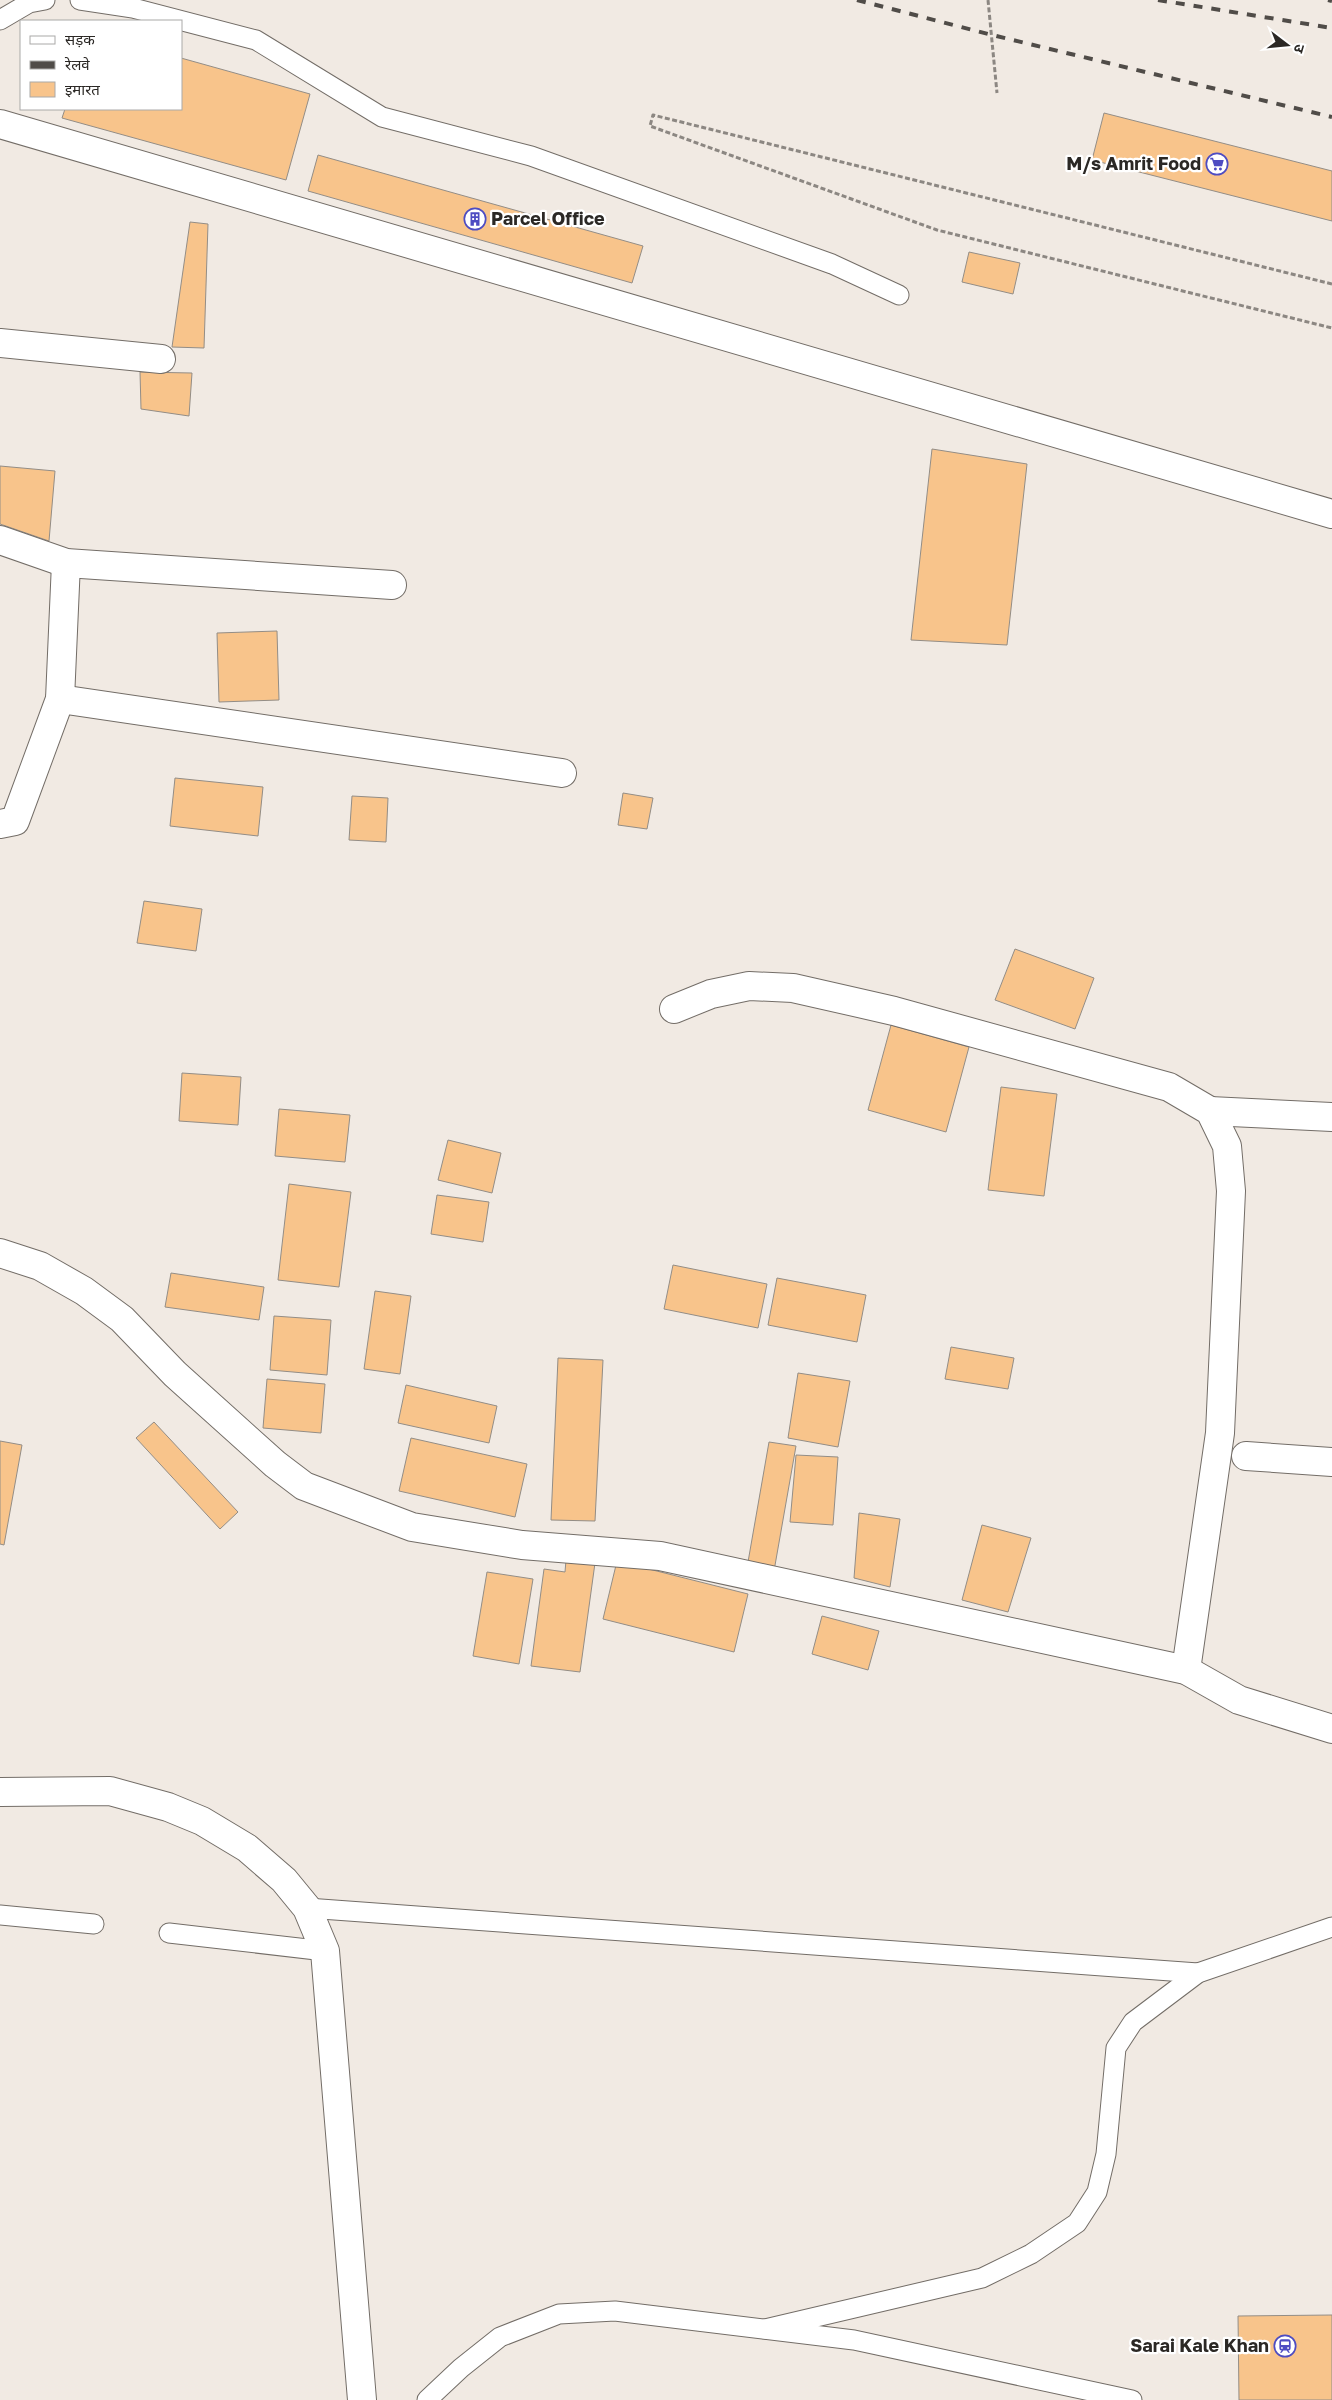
<svg xmlns="http://www.w3.org/2000/svg" width="1332" height="2400" font-family="'Golos Text','Noto Sans Devanagari',sans-serif">
<style>
.building{fill:#f8c48b;stroke:#938d86}
.lines{fill:none;stroke-linecap:round;stroke-linejoin:round}
.lane-casing{stroke:#736d67;stroke-width:21}
.street-casing{stroke:#736d67;stroke-width:30}
.path{stroke:#8c8782;stroke-width:3;stroke-dasharray:5 2.5;stroke-linecap:butt}
.lane{stroke:#fff;stroke-width:19}
.street{stroke:#fff;stroke-width:28}
.rail{stroke:#504c48;stroke-width:4;stroke-dasharray:9 9;stroke-linecap:butt}
.labels{text-anchor:middle;stroke-width:4.5;stroke-linejoin:round;paint-order:stroke}
.poi-label{font-size:18px;font-weight:bold;fill:#2b2825;stroke:#fff;text-anchor:end}
</style>
<rect width="100%" height="100%" fill="#f1eae3"/>
<g class="building">
<path d="M181,58L310,94L286,180L62,118L65,109H181Z"/>
<path d="M1104,113L1332,171V221L1092,160Z"/>
<path d="M318,155L643,246L632,283L308,191Z"/>
<path d="M190,222L208,224L204,348L172,347Z"/>
<path d="M969,252L1020,263L1013,294L962,282Z"/>
<path d="M140,372L192,373L189,416L141,409Z"/>
<path d="M932,449L1027,464L1007,645L911,640Z"/>
<path d="M0,466L55,471L49,541L0,524Z"/>
<path d="M277,631L279,700L219,702L217,633Z"/>
<path d="M175,778L263,787L258,836L170,826Z"/>
<path d="M623,793L653,798L647,829L618,825Z"/>
<path d="M352,796L388,798L386,842L349,840Z"/>
<path d="M144,901L202,909L196,951L137,943Z"/>
<path d="M1015,949L1094,978L1075,1029L995,1000Z"/>
<path d="M891,1025L969,1047L946,1132L868,1110Z"/>
<path d="M182,1073L241,1077L238,1125L179,1121Z"/>
<path d="M1001,1087L1057,1094L1044,1196L988,1190Z"/>
<path d="M279,1109L350,1115L345,1162L275,1156Z"/>
<path d="M448,1140L501,1153L492,1193L438,1180Z"/>
<path d="M289,1184L351,1192L339,1287L278,1280Z"/>
<path d="M437,1195L489,1202L483,1242L431,1234Z"/>
<path d="M673,1265L767,1284L758,1328L664,1309Z"/>
<path d="M171,1273L264,1287L259,1320L165,1307Z"/>
<path d="M777,1278L866,1295L857,1342L768,1325Z"/>
<path d="M375,1291L411,1296L400,1374L364,1369Z"/>
<path d="M274,1316L331,1320L327,1375L270,1370Z"/>
<path d="M951,1347L1014,1358L1008,1389L945,1379Z"/>
<path d="M558,1358L603,1360L595,1521L551,1520Z"/>
<path d="M798,1373L850,1381L838,1447L788,1438Z"/>
<path d="M267,1379L325,1384L321,1433L263,1428Z"/>
<path d="M406,1385L497,1406L489,1443L398,1423Z"/>
<path d="M154,1422L238,1512L220,1529L136,1438Z"/>
<path d="M411,1438L527,1464L515,1517L399,1491Z"/>
<path d="M0,1441L22,1445L4,1545L0,1544Z"/>
<path d="M769,1442L796,1446L774,1571L748,1562Z"/>
<path d="M796,1455L838,1457L833,1525L790,1522Z"/>
<path d="M859,1513L900,1519L890,1587L854,1578Z"/>
<path d="M982,1525L1031,1538L1008,1612L962,1600Z"/>
<path d="M566,1560L595,1563L580,1672L531,1666L544,1569L565,1572Z"/>
<path d="M617,1561L748,1594L734,1652L603,1619Z"/>
<path d="M487,1572L533,1579L519,1664L473,1656Z"/>
<path d="M822,1616L879,1631L868,1670L812,1654Z"/>
<path d="M1332,2315V2400H1239L1238,2316Z"/>
</g>
<g class="lines">
<g class="lane-casing">
<g id="lane">
<path d="M80,0L133,8L256,40L382,117L531,156L832,264L899,295"/>
<path d="M0,20L29,3L45,0"/>
<path d="M307,1908L1198,1973"/>
<path d="M0,1915L94,1924"/>
<path d="M169,1933L325,1951"/>
<path d="M765,2329L982,2278L1031,2254L1077,2223L1097,2192L1106,2154L1116,2048L1133,2022L1198,1973L1332,1927"/>
<path d="M427,2400L461,2368L500,2337L559,2314L615,2311L854,2340L1132,2400"/>
</g>
</g>
<g class="street-casing">
<g id="street">
<path d="M0,124L1332,514"/>
<path d="M0,343L161,359"/>
<path d="M0,540L66,563L392,585"/>
<path d="M60,699L562,773"/>
<path d="M0,824L15,821L60,699L66,563"/>
<path d="M674,1009L711,994L749,986L793,988L894,1011L1169,1087L1210,1111L1227,1146L1231,1191L1220,1433L1186,1670"/>
<path d="M1210,1111L1332,1117"/>
<path d="M0,1253L40,1266L84,1291L122,1319L175,1374L275,1464L304,1486L412,1527L522,1545L660,1556L1186,1670L1239,1700L1332,1729"/>
<path d="M1246,1456L1332,1462"/>
<path d="M0,1792L110,1791L168,1807L202,1821L247,1848L284,1880L307,1908L325,1951L362,2400"/>
</g>
</g>
<g class="path">
<path d="M988,0L997,93"/>
<path d="M1332,284L653,115L650,126L937,230L1332,328"/>
</g>
<use href="#lane" class="lane"/>
<use href="#street" class="street"/>
<g class="rail">
<path d="M857,0L992,35L1332,117"/>
<path d="M1158,0L1332,28"/>
<path d="M1328,0L1332,1"/>
</g>
</g>
<defs>
<g id="supermarket-ring" transform="scale(1.125)"><circle r="9.5" fill="#fff" stroke="#4e4cc2" stroke-width="1.5"/><path d="M-6-5.5h2.5l.6 2H6L4.5 2H-2.5L-4.4-4H-6ZM-1.5 3.2a1.3 1.3 0 1 0 .1 0ZM3 3.2a1.3 1.3 0 1 0 .1 0Z" fill="#4e4cc2"/></g>
<g id="building-ring" transform="scale(1.125)"><circle r="9.5" fill="#fff" stroke="#4e4cc2" stroke-width="1.5"/><path d="M-4-6H4V6H1V3H-1V6H-4ZM-2.5-4.3h1.7v1.8h-1.7ZM.8-4.3h1.7v1.8H.8ZM-2.5-1h1.7V.8h-1.7ZM.8-1h1.7V.8H.8Z" fill="#4e4cc2"/></g>
<g id="station-ring" transform="scale(1.125)"><circle r="9.5" fill="#fff" stroke="#4e4cc2" stroke-width="1.5"/><path d="M-3-6H3Q5-6 5-4V2Q5 4 3 4L4.5 6H3L1.5 4h-3L-3 6H-4.5L-3 4Q-5 4-5 2V-4Q-5-6-3-6ZM-3.5-4v3h7v-3ZM-3.5 1v1.5H-2V1ZM2 1v1.5H3.5V1Z" fill="#4e4cc2"/></g>
</defs>
<g fill-rule="evenodd">
<use href="#supermarket-ring" x="1217" y="164"/>
<use href="#building-ring" x="475" y="219"/>
<use href="#station-ring" x="1285" y="2346"/>
</g>
<g class="labels">
<g class="poi-label">
<text x="1201" y="170">M/s Amrit Food</text>
<text x="491" y="225" text-anchor="start">Parcel Office</text>
<text x="1269" y="2352">Sarai Kale Khan</text>
</g>
</g>
<rect x="20" y="20" width="162" height="90" fill="#ffffff" stroke="#aaa9a8"/>
<rect x="30" y="36" width="25" height="8" fill="#ffffff" stroke="#aaa9a8"/>
<text x="65" y="45" font-size="15" fill="#2b2825">सड़क</text>
<rect x="30" y="61" width="25" height="8" fill="#504c48" stroke="#aaa9a8"/>
<text x="65" y="70" font-size="15" fill="#2b2825">रेलवे</text>
<rect x="30" y="82" width="25" height="15" fill="#f8c48b" stroke="#aaa9a8"/>
<text x="65" y="95" font-size="15" fill="#2b2825">इमारत</text>
<g transform="translate(1287 45) rotate(106)" stroke="#ffffff" stroke-width="4" paint-order="stroke">
<path d="M0-4L9 19L0 12L-9 19Z" fill="#2b2825"/>
<text y="-8" font-size="14" font-weight="bold" text-anchor="middle" fill="#2b2825">उ</text>
</g>
</svg>
